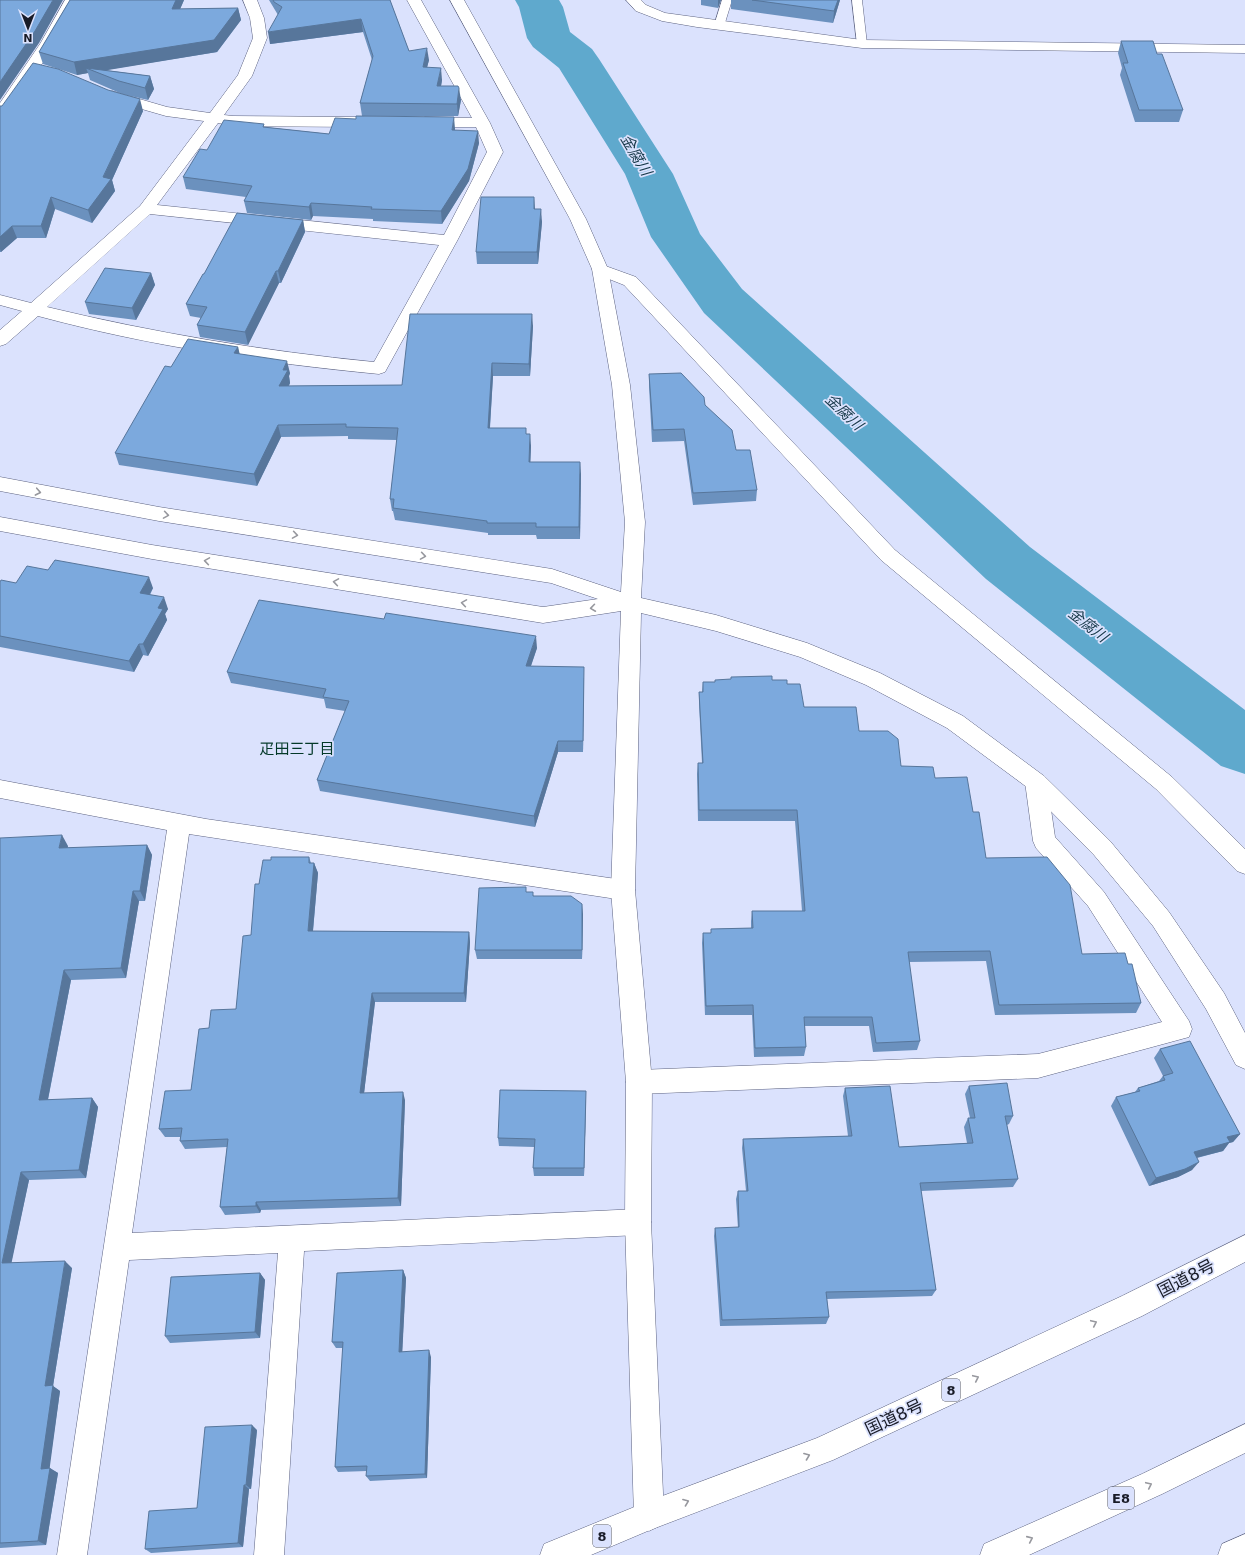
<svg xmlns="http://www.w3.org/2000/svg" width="1245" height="1555" font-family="'DejaVu Sans','Noto Sans JP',sans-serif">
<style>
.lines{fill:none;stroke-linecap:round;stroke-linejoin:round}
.river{fill:#5fa9cd;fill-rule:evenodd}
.service-casing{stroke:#5d6381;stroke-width:1}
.minor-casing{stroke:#5d6381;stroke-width:1}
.tertiary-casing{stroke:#5d6381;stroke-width:1}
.trunk-casing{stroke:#5d6381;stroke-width:1}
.motorway-casing{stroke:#5d6381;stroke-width:1}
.service{fill:#fff;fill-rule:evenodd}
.minor{fill:#fff;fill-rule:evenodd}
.tertiary{fill:#fff;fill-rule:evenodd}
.trunk{fill:#fff;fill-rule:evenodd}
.motorway{fill:#fff;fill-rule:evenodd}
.wall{fill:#6b91be}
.shaded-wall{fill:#57769b}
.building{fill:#7ca9dd;stroke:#57769b}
.oneway{stroke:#97989e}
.labels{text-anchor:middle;stroke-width:3.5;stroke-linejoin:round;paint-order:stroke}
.shield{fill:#dbe2fd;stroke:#525767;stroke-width:1}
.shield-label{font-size:13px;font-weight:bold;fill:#181b27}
.water-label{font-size:15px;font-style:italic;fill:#163848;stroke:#dbe2fd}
.neighbourhood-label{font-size:15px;fill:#043929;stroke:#dbe2fd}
.near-street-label{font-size:17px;fill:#181b27;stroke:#dbe2fd}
</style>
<rect width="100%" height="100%" fill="#dbe2fd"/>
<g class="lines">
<path class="river" d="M515,0H559L563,7L570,32L592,49L599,59L673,174L700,234L742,289L1030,547L1245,710V774L1221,766L986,579L704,313L651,237L625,174L559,68L533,47L527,38L519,7Z"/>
<g class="service-casing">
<g id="service">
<path d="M722,0H732L724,26L719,29L714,26Z"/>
<path d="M852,0H862L867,44L862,47L857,44Z"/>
</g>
</g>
<g class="minor-casing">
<g id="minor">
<path d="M65,0H79L46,58L5,117L0,119V103L40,44Z"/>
<path d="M243,0H257L264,18L267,38L252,76L224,115L233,116L363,117L368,119L371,122L368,125L363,127L233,126L218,123L157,205L444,235L487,152L476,127H425L420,125L417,122L420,119L425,117L472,118L407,0H421L490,123L503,152L457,241L385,372L379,374C264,363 149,346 38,316L6,344L0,346V330L22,311L0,305V295L31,303L140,206L204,121L166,116L107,99L104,96L107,93L112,91L167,107L210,113L238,75L253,38L250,18ZM150,214L439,245L374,362C263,351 155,333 47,307Z"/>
<path d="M626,0H641L646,5L665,13L862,40L1245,45V53L862,48L697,27L662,21L636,11Z"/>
<path d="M600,264L636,277L895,550L1172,777L1245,849V874L1237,871L1156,789L881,560L624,285L594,273L592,269L594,265Z"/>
<path d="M1036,773L1044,776L1047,782L1055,837L1104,892L1189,1021L1192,1029L1189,1037L1038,1078L639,1094L630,1090L626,1082L630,1074L639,1070L1038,1054L1162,1022L1088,906L1036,848L1033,841L1025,782L1028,776Z"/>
<path d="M0,780L206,819L623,880L631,883L635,890L631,897L623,900L189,834L132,1233L638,1209L647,1213L651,1222L647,1231L638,1235L304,1251L284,1555H254L278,1253L129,1260L87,1555H57L167,830L0,798Z"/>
</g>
</g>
<g class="tertiary-casing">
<path id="tertiary" d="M450,0H464L586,219L608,269L630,385L645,522L641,598L716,615L807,643L880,673L963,716L1044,776L1110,841L1169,912L1224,993L1245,1033V1069L1236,1065L1206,1009L1153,926L1094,855L1028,788L947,728L866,685L800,657L716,631L641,613L635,890L652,1082L651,1222L664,1516L659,1526L649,1531L639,1526L634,1516L625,1222L626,1082L611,890L621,611L543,623L152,559L0,531V517L152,545L543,607L598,599L551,583L159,521L0,491V477L159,507L552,569L621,592L625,522L612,385L592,269L570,219Z"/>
</g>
<g class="trunk-casing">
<path id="trunk" d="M1245,1235V1262L1142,1316L833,1460L650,1530L591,1555H540L544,1544L649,1501L817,1438L1122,1296Z"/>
</g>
<g class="motorway-casing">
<g id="motorway">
<path d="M1245,1424V1453L1162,1494L1029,1555H980L984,1544L1142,1474Z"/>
<path d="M1245,1534V1555H1218L1222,1544Z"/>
</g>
</g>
<use href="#service" class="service"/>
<use href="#minor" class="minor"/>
<use href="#tertiary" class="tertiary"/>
<use href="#trunk" class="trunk"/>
<use href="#motorway" class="motorway"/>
</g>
<g class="wall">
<path d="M70,0H184L180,9L238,8L241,20L217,52L105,70L150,76L154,89L148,100L122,94L90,80L88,73L77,75L43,64L39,52Z"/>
<path d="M269,0H390L409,51L429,60L427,67L442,80L441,86L461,100L458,116H362L360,103L372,60L363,32L270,44L278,15Z"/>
<path d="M701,0H721L718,8L701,5Z"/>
<path d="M731,0H840L833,23L731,9Z"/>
<path d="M1121,41L1157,54L1183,110L1179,122H1135L1120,75L1122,68L1118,53Z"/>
<path d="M0,106L143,111L112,180L115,191L92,223L55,209L46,238H17L1,252H0Z"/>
<path d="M265,127L329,134L455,130L479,143L469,181L442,224L373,221V219L313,216L311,220L247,213L244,201L246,197L186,189L183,177L207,150Z"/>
<path d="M535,209L542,222L538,264H477L476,252Z"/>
<path d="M303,220L305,232L281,283H279L248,345L200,337L197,325L201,318L190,316L186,304L204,274Z"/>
<path d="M151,273L155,285L136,320L89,314L85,302Z"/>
<path d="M533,326L530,376H493L490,428H526V434L531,446L530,462L581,474L580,539H537L536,535H488V533L395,520L393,511H392L390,499L397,440L348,439V436L281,437L257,486L119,465L115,453L171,367L238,347L239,354L290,373L289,376L290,383L289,386L402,385Z"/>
<path d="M649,374L705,405L736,450L757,490L756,501L693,505L684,441L652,442L649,386Z"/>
<path d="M48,570L153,588L150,595L168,609L165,614L167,620L148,656L143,655L134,672L0,647V582L16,583Z"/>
<path d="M537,648L531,666L584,678L583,752H558L535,827L320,791L317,780L345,711L326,708L324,699L231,683L227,672Z"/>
<path d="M731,677L772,680L787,684L804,707L859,731L901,766L935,778L973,812L986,858L1082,954L1128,964L1141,1003L1136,1013L995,1015L986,961L909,962L920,1041L917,1050L873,1052L869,1026H805L806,1047L804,1056L754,1057L752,1015H705L702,943L703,933H711V929L751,928V921L752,911H802L795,821H698L697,774L698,763H702L699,703V692H702L703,682H715L731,679Z"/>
<path d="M0,838L68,846L67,848L147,845L152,855L145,901H139L126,978L71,980L48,1100L92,1098L98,1107L86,1178L29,1180L11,1263L72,1268L53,1386L60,1391L49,1468L58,1473L46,1545L0,1548Z"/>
<path d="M309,857L311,863H314L318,873L313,931L469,932L470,942L466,1002H375L364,1093L405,1100L401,1206L261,1210L260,1213L225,1215L220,1207L227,1147L185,1149L180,1141L181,1137H165L159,1129L191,1090L209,1028L236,1009L251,935L259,884L271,860Z"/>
<path d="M526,892L534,896L583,914L582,959H477L475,950Z"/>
<path d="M1160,1049L1240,1134L1233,1142L1229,1143L1223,1151L1197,1158L1192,1170L1178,1177L1149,1186L1111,1106L1116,1097L1135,1092L1138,1088L1159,1081L1163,1076L1154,1058Z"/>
<path d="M969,1086L1013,1116L1009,1124L1007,1125L1018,1179L1013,1187L921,1191L936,1290L932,1296L827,1299L829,1317L826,1324L720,1326L714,1236L715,1228H738L736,1199L738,1191H746L742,1148L743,1139L848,1136L843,1096L845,1088L899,1147L967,1143L964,1127L968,1118H970L965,1094Z"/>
<path d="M586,1100L584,1176H534L533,1168L534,1147L499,1146L498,1138Z"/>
<path d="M403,1270L406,1278L402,1352L431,1357L427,1478L370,1481L366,1476L367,1471L338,1472L335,1467L343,1348H336L332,1342Z"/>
<path d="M260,1273L265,1280L260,1338L170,1343L165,1336Z"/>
<path d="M257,1430L251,1489H249L243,1547L151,1553L145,1549L197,1508Z"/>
</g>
<g class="shaded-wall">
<path d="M53,0H63L39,43L0,100V82Z"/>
<path d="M176,0H184L175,21L172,9Z"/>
<path d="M718,0H721L718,8Z"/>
<path d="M838,0H840L833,23L834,11Z"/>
<path d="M238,8L241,20L217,52L96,72L86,68L88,73L77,75L74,62Z"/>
<path d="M361,19L363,32L270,44L268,32Z"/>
<path d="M427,48L429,60L424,79L423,67Z"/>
<path d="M441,68L442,80L439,98L437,86Z"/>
<path d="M150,76L154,89L148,100L145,88Z"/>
<path d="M459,88L461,100L458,116L457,104Z"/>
<path d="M140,99L143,111L112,180L115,191L92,223L88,210Z"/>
<path d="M454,117L455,129L453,142L452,130Z"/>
<path d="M478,131L479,143L469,181L442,224L441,211Z"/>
<path d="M51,197L55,209L46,238L41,226Z"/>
<path d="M534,197L535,209L534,222Z"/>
<path d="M311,203L313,216L311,220L309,207Z"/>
<path d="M541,209L542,222L538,264L537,252Z"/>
<path d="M303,220L305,232L281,283L278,271Z"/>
<path d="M12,226L17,238L1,252L0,249V237Z"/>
<path d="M276,271L279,283L248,345L245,332Z"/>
<path d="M151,273L155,285L136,320L132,308Z"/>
<path d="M532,314L533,326L530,376L529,364Z"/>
<path d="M238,347L241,359L234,353Z"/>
<path d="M287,361L290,373L289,376L290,383L282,398L279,386L283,370Z"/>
<path d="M492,363L493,376L489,440L488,428Z"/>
<path d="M278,425L281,437L257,486L254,474Z"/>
<path d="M530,434L531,446L530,474L529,462Z"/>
<path d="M580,462L581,474L580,539L579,527Z"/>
<path d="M149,577L153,588L144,604L140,593Z"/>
<path d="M164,597L168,609L165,614L167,620L148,656L143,644L158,608Z"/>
<path d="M536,636L537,648L527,677L526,666Z"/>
<path d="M139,644L143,655L134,672L129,661Z"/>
<path d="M584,667V678L583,752V741Z"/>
<path d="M558,741V752L535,827L534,816Z"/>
<path d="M62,835L68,846L65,859L59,848Z"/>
<path d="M147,845L152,855L145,901L140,891Z"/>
<path d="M314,863L318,873L312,941L308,931Z"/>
<path d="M133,891L139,901L126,978L121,968Z"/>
<path d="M582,904L583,914L582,959Z"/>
<path d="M469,932L470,942L466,1002L464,993Z"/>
<path d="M64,970L71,980L46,1109L39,1100Z"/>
<path d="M372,993L375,1002L363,1102L360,1093Z"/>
<path d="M586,1091V1100L584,1176V1168Z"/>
<path d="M403,1092L405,1100L401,1206L398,1198Z"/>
<path d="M92,1098L98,1107L86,1178L79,1170Z"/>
<path d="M1240,1134L1233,1142L1229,1143L1223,1151L1187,1160L1194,1152L1227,1137Z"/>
<path d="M1199,1162L1192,1170L1178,1177L1149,1186L1156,1178Z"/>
<path d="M21,1172L29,1180L10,1270L2,1263Z"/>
<path d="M256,1202L261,1210L260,1213L256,1206Z"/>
<path d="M65,1261L72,1268L53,1386L60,1391L49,1473L41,1469L45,1386Z"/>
<path d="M403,1270L406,1278L402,1358L399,1352Z"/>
<path d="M260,1273L265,1280L260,1338L255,1332Z"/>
<path d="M429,1350L431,1357L427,1478L425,1474Z"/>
<path d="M252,1425L257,1430L251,1489L246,1485Z"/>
<path d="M50,1468L58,1473L46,1545L38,1541Z"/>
<path d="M244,1485L249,1489L243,1547L238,1543Z"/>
</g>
<g class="building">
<path d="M0,0H53L35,31L0,82Z"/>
<path d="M70,0H176L172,9L238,8L214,40L74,62L39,52Z"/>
<path d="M273,0H390L409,51L427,48L423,67L441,68L437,86H458L459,88L457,104L360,103L373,56L361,19L268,32L282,7L274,2Z"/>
<path d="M752,0H838L834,11Z"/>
<path d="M1121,41H1153L1157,54H1162L1183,110H1139L1123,63H1128Z"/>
<path d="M33,63L58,69L108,90L140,99L103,177L111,179L88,210L51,197L41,226H12L0,237V106H2Z"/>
<path d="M86,68L150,76L145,88L119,81Z"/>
<path d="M356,116L454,117L452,130L478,131L468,169L441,211L371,209L372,207L311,203L309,207L244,201L252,186L183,177L200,149L207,150L224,120L264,124L263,127L329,134L335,118L356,119Z"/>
<path d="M481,197H534V209H541L537,252H476Z"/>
<path d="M237,213L303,220L278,271H276L245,332L197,325L207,307L186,304L203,274H204Z"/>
<path d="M105,268L151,273L132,308L85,302Z"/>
<path d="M410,314H532L529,364L492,363L488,428H526V434H530L529,462H580L579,527H536V523H487V521L393,508L394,499H390L398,428L346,427V424L278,425L254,474L115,453L165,366L171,367L188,339L238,347L234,353L287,361L283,370H288L279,386L402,385Z"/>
<path d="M681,373L704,397L705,405L732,430L736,450H750L757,490L693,493L684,429L653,430L649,374Z"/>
<path d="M55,560L149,577L140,593L164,597L158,608L163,609L143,644H139L129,661L0,636V582L1,580L16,583L27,566L48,570Z"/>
<path d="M259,600L384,619L386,613L536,636L526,666L584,667L583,741H558L534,816L317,780L349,701L323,697L326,689L227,672Z"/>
<path d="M772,676V680H787V684H800L804,707H856L859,731H888L898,739L901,766L933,767L935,778L967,777L973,812H979L986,858L1047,857L1070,885L1082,954L1125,953L1128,964H1132L1141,1003L999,1005L990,951L908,952L920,1041L876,1043L872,1017H804L806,1047L755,1048L753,1005L706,1006L703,933H711V929L753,928L752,911H805L797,810H699L698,763H703L699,692H703V682H715V680L731,679V677Z"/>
<path d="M62,835L59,848L147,845L140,891H133L121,968L64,970L39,1100L92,1098L79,1170L21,1172L2,1263L65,1261L45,1386L53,1385L41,1469L50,1468L38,1541L0,1543V838Z"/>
<path d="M271,857H309V863H314L308,931L469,932L464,993H372L360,1093L403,1092L398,1198L256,1202V1206L220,1207L228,1139L180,1141L182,1128L159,1129L165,1091L191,1090L199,1029L209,1028L211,1010L236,1009L243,936L251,935L255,884H259L263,860H271Z"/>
<path d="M526,887V892H533V896H571L582,904V950H475L479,888Z"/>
<path d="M1190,1041L1240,1134L1227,1137L1230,1142L1194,1152L1199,1162L1185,1169L1156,1178L1116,1097L1140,1091L1138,1088L1165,1080L1163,1076L1173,1073L1160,1049Z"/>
<path d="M1007,1083L1013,1116H1005L1018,1179L920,1183L936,1290L826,1292L829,1317L722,1320L715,1228L739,1227L738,1191H748L743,1139L852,1136L845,1088L890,1086L899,1147L973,1143L968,1118H975L969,1086Z"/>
<path d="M500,1090L586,1091L584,1168H533L535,1139L498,1138Z"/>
<path d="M403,1270L399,1352L429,1350L425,1474L366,1476L367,1466L335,1467L343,1342H332L337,1273Z"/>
<path d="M260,1273L255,1332L165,1336L171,1277Z"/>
<path d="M252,1425L246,1485H244L238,1543L145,1549L149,1511L197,1508L205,1427Z"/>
</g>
<defs><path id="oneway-chevron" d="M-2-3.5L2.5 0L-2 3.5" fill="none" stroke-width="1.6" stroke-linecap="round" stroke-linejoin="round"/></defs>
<g class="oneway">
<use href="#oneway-chevron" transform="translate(38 492) rotate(11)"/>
<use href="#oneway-chevron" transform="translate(166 515) rotate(9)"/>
<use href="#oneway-chevron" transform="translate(295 535) rotate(9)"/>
<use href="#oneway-chevron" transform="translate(423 556) rotate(9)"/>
<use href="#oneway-chevron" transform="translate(207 561) rotate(-171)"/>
<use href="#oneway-chevron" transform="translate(336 582) rotate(-171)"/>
<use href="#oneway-chevron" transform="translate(464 603) rotate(-171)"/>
<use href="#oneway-chevron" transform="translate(593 608) rotate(172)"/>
<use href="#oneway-chevron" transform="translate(1094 1323) rotate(-25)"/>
<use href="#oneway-chevron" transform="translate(976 1378) rotate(-25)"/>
<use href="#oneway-chevron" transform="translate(807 1456) rotate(-21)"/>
<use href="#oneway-chevron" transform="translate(1149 1485) rotate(-25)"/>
<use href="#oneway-chevron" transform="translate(686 1502) rotate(-21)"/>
<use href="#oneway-chevron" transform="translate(1030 1539) rotate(-24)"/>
</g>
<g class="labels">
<g class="shield">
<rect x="942" y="1379" width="18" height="22" rx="3"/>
<rect x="1108" y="1487" width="26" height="22" rx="3"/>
<rect x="593" y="1525" width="18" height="22" rx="3"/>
</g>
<g class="shield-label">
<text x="951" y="1395">8</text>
<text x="1121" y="1503">E8</text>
<text x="602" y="1541">8</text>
</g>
<g class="water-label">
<text transform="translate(636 155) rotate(59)" y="5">金腐川</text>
<text transform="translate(844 412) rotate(43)" y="5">金腐川</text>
<text transform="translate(1088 625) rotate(38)" y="5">金腐川</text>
</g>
<g class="neighbourhood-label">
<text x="297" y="754">疋田三丁目</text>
</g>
<g class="near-street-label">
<text transform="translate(1186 1278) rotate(-27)" y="6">国道8号</text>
<text transform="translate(894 1417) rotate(-25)" y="6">国道8号</text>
</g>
</g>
<g transform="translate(28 28) rotate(180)" stroke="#dbe2fd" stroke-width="3" paint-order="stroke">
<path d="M0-3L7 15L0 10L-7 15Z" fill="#181b27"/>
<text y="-6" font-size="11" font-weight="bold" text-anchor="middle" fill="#181b27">N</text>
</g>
</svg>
